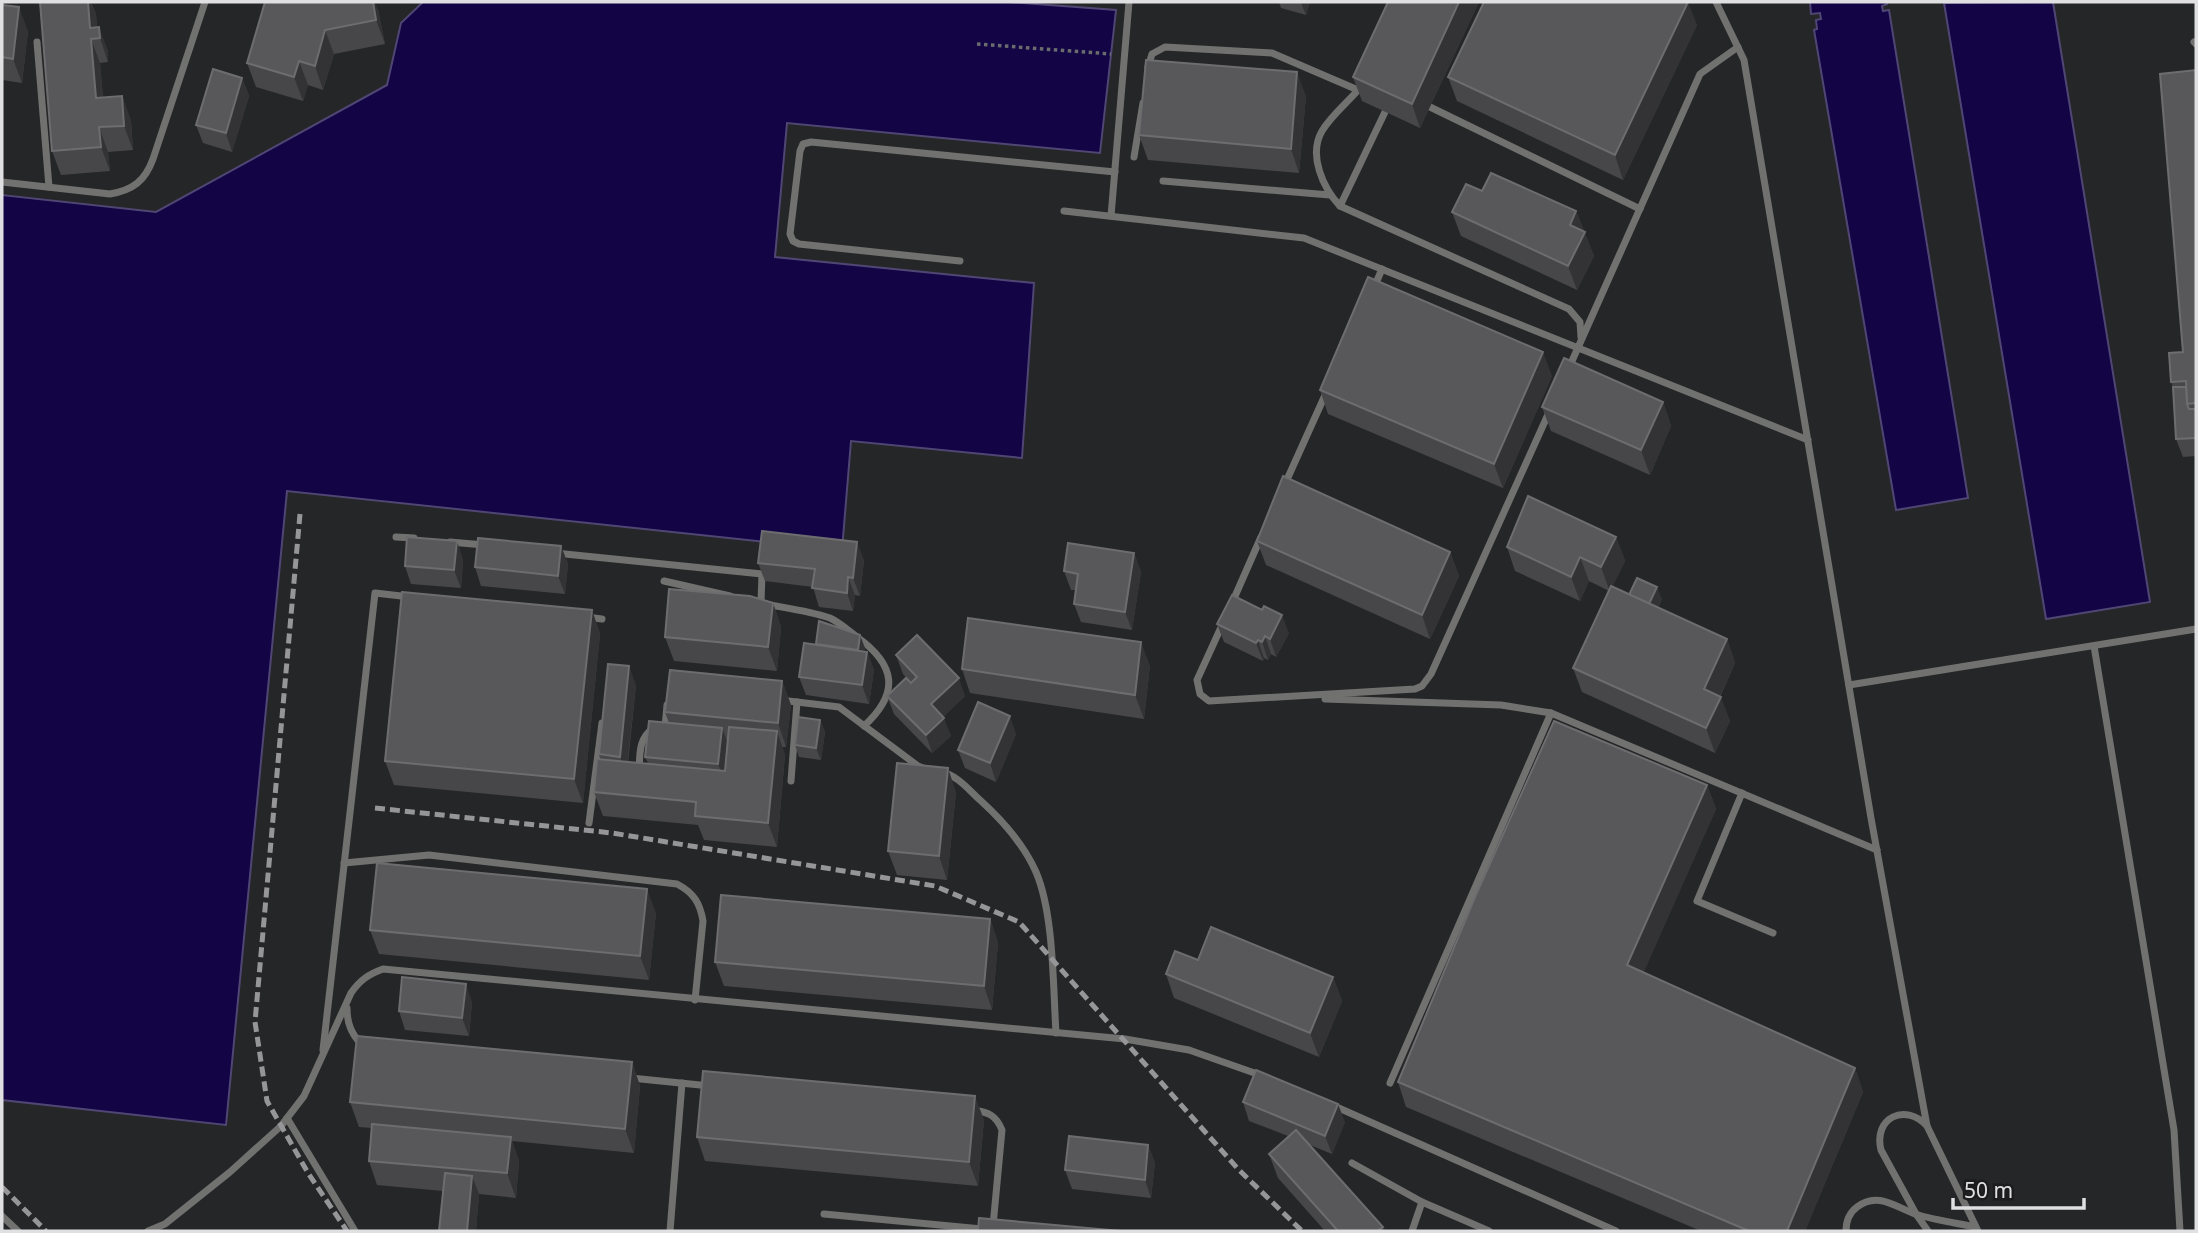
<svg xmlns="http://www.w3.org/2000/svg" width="2198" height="1233" font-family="'Noto Sans',sans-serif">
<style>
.water{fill:#130445;stroke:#504674;stroke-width:2}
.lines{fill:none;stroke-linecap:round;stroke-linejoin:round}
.path{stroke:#6b6c6e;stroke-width:3.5;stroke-dasharray:3.5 3.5;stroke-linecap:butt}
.service{stroke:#717170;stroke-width:7}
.rail{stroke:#969698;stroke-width:5;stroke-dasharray:10 5;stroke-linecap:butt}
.wall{fill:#47474a}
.shaded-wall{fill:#333336}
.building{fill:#58585b;stroke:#6d6d70;stroke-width:2}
</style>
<rect width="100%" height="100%" fill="#252628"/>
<g class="water">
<path d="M423,2H1009L1116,10L1100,153L787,123L775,257L1034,283L1022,458L851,441L842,550L287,491L226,1125L2,1100V195L156,212L387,85L401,23Z"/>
<path d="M1810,2H1887V4L1882,6L1883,11L1889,10L1968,498L1896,510L1814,30L1817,29L1816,20L1821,19L1820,13L1811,14Z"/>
<path d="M2053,2L2150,602L2046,619L1944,3Z"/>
</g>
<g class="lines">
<path class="path" d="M977,44L1111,54"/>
<g class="service">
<path d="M1716,2L1744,60L1871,818L1927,1126L1978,1231"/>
<path d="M37,42L49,187"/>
<path d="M2194,42L2196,44"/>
<path d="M1148,67L1152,54L1165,47L1272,53L1358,90"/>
<path d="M1362,82L1358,90C1347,103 1331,116 1322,131C1308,155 1323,188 1340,206L1569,309L1580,322L1581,337"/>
<path d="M1430,107L1640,209"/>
<path d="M1134,157L1143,103"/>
<path d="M1163,181L1330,195"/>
<path d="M2,182L110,194C133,190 145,181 153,159L205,2"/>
<path d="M1340,206L1385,112"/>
<path d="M1064,211L1304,238L1808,440"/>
<path d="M1111,216L1129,2"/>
<path d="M960,261L799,244L793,241L790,234L800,151L803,144L811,142L1115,172"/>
<path d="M1373,290L1382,269"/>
<path d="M1568,370L1700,74L1738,47"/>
<path d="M1285,484L1326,393"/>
<path d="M396,537L414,538"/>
<path d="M450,542L484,545"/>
<path d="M555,553L762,574L761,602"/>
<path d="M664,581L730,596"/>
<path d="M1232,603L1261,537"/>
<path d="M765,604C786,608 810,611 830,618C839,622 849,631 857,637C896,665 900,693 864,726"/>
<path d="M586,617L602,619"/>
<path d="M1223,623L1197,680L1200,694L1209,701L1415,689L1422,686L1431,674L1550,410"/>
<path d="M2094,646L2174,1130L2180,1231"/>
<path d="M1849,685L2196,629"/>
<path d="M1325,699L1501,705L1551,713L1877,850"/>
<path d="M780,700L839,707L918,766L923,768"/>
<path d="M665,727L667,705"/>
<path d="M639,771C640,755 638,738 654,728"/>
<path d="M941,772C957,775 968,789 980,800C1001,819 1024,845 1036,872C1054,914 1053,987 1056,1033"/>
<path d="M791,781L797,702"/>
<path d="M1742,793L1697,901L1773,933"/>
<path d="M589,823L602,723"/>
<path d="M344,863L429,855L677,884C694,893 700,903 703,921L695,1000"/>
<path d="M347,1008C347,1023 351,1033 361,1044"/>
<path d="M323,1050L375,593L410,597"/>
<path d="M631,1078L710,1086"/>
<path d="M1390,1083L1551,713"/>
<path d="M1332,1105L1616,1231"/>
<path d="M973,1110C988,1112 996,1115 1002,1130L993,1226"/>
<path d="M287,1118L355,1231"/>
<path d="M1927,1126C1905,1102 1873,1118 1881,1150L1916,1214L1928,1231"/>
<path d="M1352,1163L1422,1202L1489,1231"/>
<path d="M824,1214L1003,1231"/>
<path d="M2,1216L18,1231"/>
<path d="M148,1231L165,1224L230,1172L281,1126L304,1096L351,993C360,980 369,974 383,969L1125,1039L1189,1050L1263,1076"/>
<path d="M670,1231L682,1083"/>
<path d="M1412,1231L1422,1202"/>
<path d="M1846,1231C1846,1221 1849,1213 1857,1207C1877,1191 1896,1207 1915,1214C1934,1220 1956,1223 1975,1227"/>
</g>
<g class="rail">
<path d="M300,514L255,1022L267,1101L308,1173L347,1231"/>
<path d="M375,808L612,833L935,886L1019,922L1238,1169L1302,1231"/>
<path d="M2,1187L46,1231"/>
</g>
</g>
<g class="wall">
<path d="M2,2L6,5L28,31L22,83L2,80Z"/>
<path d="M40,2H91L96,14L97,28L108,51V62L100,63L103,98L122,96L131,121L133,150L108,152L110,171L61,175L52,151Z"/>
<path d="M265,2L378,10L385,44L334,54L323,90L308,85L303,101L256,87L247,63Z"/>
<path d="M1279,2H1310L1306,15L1281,8Z"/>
<path d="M1388,2H1479L1420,128L1362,101L1353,77Z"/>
<path d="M1697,25L1623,180L1457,101L1448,77Z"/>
<path d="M2196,70V456L2183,457L2176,439L2173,387L2171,382L2183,352Z"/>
<path d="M242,78L249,96L232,152L203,143L196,125Z"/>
<path d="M1306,96L1299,173L1148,160L1139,135Z"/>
<path d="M1482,191L1576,211L1594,256L1577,290L1461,236L1452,212Z"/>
<path d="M1552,376L1503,488L1328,414L1320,390Z"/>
<path d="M1663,402L1671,426L1650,475L1551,431L1542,407Z"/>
<path d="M1616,537L1625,561L1612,587L1629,595L1662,599L1658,608L1727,639L1735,663L1720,697L1730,721L1715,753L1582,692L1573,668L1609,591L1589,581L1580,601L1515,571L1507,547Z"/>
<path d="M1257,541L1450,552L1459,576L1430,639L1266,565Z"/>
<path d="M561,546L568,564L565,594L481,586L475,567Z"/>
<path d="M1134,553L1141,572L1132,630L1081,622L1074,604L1076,590H1071L1064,571Z"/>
<path d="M463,559L461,588L411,584L405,566Z"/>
<path d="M864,560L860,596L855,595L853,611L819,607L813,587L765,581L758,563Z"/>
<path d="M773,603L781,627L777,671L674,661L665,637Z"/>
<path d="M592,610L600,634L583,803L394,785L385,761Z"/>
<path d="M1217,624L1289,633L1276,657L1271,654L1268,660L1264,658L1263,661L1224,642Z"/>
<path d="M816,644L865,648L864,651L867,652L874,670L869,704L806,695L799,677Z"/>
<path d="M896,655L965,696L943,717L951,736L932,753L894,714L887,696L911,683L903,674Z"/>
<path d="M1150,666L1144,719L970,693L962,669Z"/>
<path d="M782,681L791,705L786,747H782L785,755L777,847L704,840L698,825L603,816L594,792L600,759L599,754L636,685L628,762L648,763L645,757L669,723L665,712Z"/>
<path d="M820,720L825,732L821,760L799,757L795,745Z"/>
<path d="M1016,734L996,782L965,768L958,750Z"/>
<path d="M1707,785L1716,809L1643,973L1855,1068L1863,1092L1805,1231H1701L1406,1107L1398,1082Z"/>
<path d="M956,792L947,880L897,875L888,851Z"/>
<path d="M656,913L649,980L379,954L370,930Z"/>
<path d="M990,919L998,943L992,1010L724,986L715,962Z"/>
<path d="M1198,960L1333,977L1342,1001L1319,1057L1174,998L1166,974Z"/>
<path d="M472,1002L469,1036L405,1030L399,1011Z"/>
<path d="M632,1062L640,1086L634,1153L512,1141L519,1161L516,1198L479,1194L476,1231L443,1191L377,1185L369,1161L372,1128L359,1127L350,1102Z"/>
<path d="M1243,1102L1345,1122L1332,1154L1310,1145L1383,1227L1384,1231H1325L1278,1178L1269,1154L1288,1136L1249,1121Z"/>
<path d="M984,1120L978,1186L705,1161L697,1137Z"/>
<path d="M1148,1145L1155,1163L1151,1198L1072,1189L1065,1170Z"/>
</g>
<g class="shaded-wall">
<path d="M88,2H91L96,14L98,38L90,28Z"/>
<path d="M373,2H375L378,10L385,44L376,20Z"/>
<path d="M1302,2H1310L1306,15L1301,3Z"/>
<path d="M1459,2H1479L1420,128L1412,104Z"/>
<path d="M1688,2L1697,25L1623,180L1615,155Z"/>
<path d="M19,7L28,31L22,83L13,59Z"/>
<path d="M99,27L108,51V62L100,38Z"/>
<path d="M325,30L334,54L323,90L315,66Z"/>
<path d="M91,39L100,63L105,122L96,98Z"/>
<path d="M299,61L308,85L303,101L294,77Z"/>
<path d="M1297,72L1306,96L1299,173L1291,149Z"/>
<path d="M242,78L249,96L232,152L226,133Z"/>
<path d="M122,96L131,121L133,150L124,126Z"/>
<path d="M99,127L108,152L110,171L101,147Z"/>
<path d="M1576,211L1594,256L1577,290L1568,266L1570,225Z"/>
<path d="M1543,352L1552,376L1503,488L1494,464Z"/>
<path d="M1663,402L1671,426L1650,475L1641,450Z"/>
<path d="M1616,537L1625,561L1610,592L1601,567Z"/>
<path d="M457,541L463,559L461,588L454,570Z"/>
<path d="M857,542L864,560L860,596L853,578Z"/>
<path d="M561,546L568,564L565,594L558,576Z"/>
<path d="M1450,552L1459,576L1430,639L1422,615Z"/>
<path d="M1134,553L1141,572L1132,630L1125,612Z"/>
<path d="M1580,557L1589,581L1580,601L1571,577Z"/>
<path d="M848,577L855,595L853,611L847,593Z"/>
<path d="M1657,587L1662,599L1650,624L1645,612Z"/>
<path d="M773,603L781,627L777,671L768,647Z"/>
<path d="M592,610L600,634L583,803L574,779Z"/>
<path d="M1282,615L1289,633L1276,657L1270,639Z"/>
<path d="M860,635L865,648L862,668L858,656Z"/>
<path d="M1265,636L1271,654L1268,660L1262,642Z"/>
<path d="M1727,639L1735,663L1712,713L1704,689Z"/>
<path d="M1258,640L1264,658L1263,661L1256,643Z"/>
<path d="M1141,642L1150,666L1144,719L1135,695Z"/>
<path d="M867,652L874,670L869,704L862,685Z"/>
<path d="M629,666L636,685L626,775L620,757Z"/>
<path d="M959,678L965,696L938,722L931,704Z"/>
<path d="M782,681L791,705L786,747L778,723Z"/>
<path d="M1721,697L1730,721L1715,753L1706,728Z"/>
<path d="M1010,716L1016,734L996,782L990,763Z"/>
<path d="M944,718L951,736L932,753L926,735Z"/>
<path d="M820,720L825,732L821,760L816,748Z"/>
<path d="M722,728L729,746L725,782L718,764Z"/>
<path d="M777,731L785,755L777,847L768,823Z"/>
<path d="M948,768L956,792L947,880L939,856Z"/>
<path d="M1707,785L1716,809L1636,990L1627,965Z"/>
<path d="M647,889L656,913L649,980L640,956Z"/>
<path d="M990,919L998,943L992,1010L984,986Z"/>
<path d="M1333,977L1342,1001L1319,1057L1310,1033Z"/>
<path d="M466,984L472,1002L469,1036L462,1018Z"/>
<path d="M632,1062L640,1086L634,1153L625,1129Z"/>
<path d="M1855,1068L1863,1092L1805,1231H1787Z"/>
<path d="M975,1096L984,1120L978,1186L969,1162Z"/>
<path d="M1338,1104L1345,1122L1332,1154L1325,1136Z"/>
<path d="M511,1137L519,1161L516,1198L507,1173Z"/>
<path d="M1148,1145L1155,1163L1151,1198L1145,1180Z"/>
<path d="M472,1176L479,1194L476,1231H467Z"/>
</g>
<g class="building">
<path d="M40,2H88L90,28L99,27L100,38L91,39L96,98L122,96L124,126L99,127L101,147L52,151Z"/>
<path d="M265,2H373L376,20L325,30L315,66L299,61L294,77L247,63Z"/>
<path d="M1388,2H1459L1412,104L1353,77Z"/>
<path d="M1484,2H1688L1615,155L1448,77Z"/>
<path d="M2,5L19,7L13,59L2,57Z"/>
<path d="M1146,60L1297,72L1291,149L1139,135Z"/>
<path d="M213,69L242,78L226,133L196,125Z"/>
<path d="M2196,70V403L2187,404L2186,381L2171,382L2169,353L2183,352L2160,74Z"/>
<path d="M1491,173L1576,211L1570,225L1585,232L1568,266L1452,212L1466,184L1482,191Z"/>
<path d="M1368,277L1543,352L1494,464L1320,390Z"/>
<path d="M1564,358L1663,402L1641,450L1542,407Z"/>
<path d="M2173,387H2186L2187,404L2189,409H2196V438L2176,439Z"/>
<path d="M1283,476L1450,552L1422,615L1257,541Z"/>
<path d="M1528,496L1616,537L1601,567L1580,557L1571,577L1507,547Z"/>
<path d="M762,531L857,542L853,578L848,577L847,593L812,588L815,569L758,563Z"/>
<path d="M407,537L457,541L454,570L405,566Z"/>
<path d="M478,538L561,546L558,576L475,567Z"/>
<path d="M1068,543L1134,553L1125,612L1074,604L1078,574L1064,571Z"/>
<path d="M1637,578L1657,587L1649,604L1629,595Z"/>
<path d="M1611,586L1727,639L1704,689L1721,697L1706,728L1573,668Z"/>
<path d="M669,589L750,596L773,603L768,647L665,637Z"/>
<path d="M402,592L592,610L574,779L385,761Z"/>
<path d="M1232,595L1262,610L1264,606L1282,615L1270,639L1265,636L1262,642L1258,640L1256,643L1217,624Z"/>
<path d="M968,618L1141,642L1135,695L962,669Z"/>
<path d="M819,621L860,635L858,650L816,644Z"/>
<path d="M917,635L959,678L931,704L944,718L926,735L887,696L906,678L911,683L917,677L896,655Z"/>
<path d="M804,643L867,652L862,685L799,677Z"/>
<path d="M608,664L629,666L620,757L599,754Z"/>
<path d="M670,670L782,681L778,723L665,712Z"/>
<path d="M978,702L1010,716L990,763L958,750Z"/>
<path d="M798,717L820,720L816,748L795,745Z"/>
<path d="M649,721L722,728L718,764L645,757Z"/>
<path d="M1554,721L1707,785L1627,965L1855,1068L1787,1231H1749L1398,1082L1475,897Z"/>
<path d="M729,727L777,731L768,823L695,816L696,802L594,792L597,759L725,771Z"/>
<path d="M897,763L948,768L939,856L888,851Z"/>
<path d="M377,863L647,889L640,956L370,930Z"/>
<path d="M721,895L990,919L984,986L715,962Z"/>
<path d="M1211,927L1333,977L1310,1033L1166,974L1175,951L1198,960Z"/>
<path d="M402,977L466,984L462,1018L399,1011Z"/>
<path d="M357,1036L632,1062L625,1129L350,1102Z"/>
<path d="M1256,1070L1338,1104L1325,1136L1243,1102Z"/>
<path d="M703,1071L975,1096L969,1162L697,1137Z"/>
<path d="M372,1124L511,1137L507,1173L369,1161Z"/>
<path d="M1296,1130L1383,1227L1377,1231H1338L1269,1154Z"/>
<path d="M1069,1136L1148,1145L1145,1180L1065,1170Z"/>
<path d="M445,1173L472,1176L467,1231H439Z"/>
<path d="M979,1218L1121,1231H978Z"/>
</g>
<rect width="2198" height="1233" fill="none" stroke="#e0e0e2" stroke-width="7"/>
<path d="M1953 1198v10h131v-10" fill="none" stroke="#e0e0e2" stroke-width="3.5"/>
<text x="1964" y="1198" font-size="21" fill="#e0e0e2" stroke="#1c1c1e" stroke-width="5" paint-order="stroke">50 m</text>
</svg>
